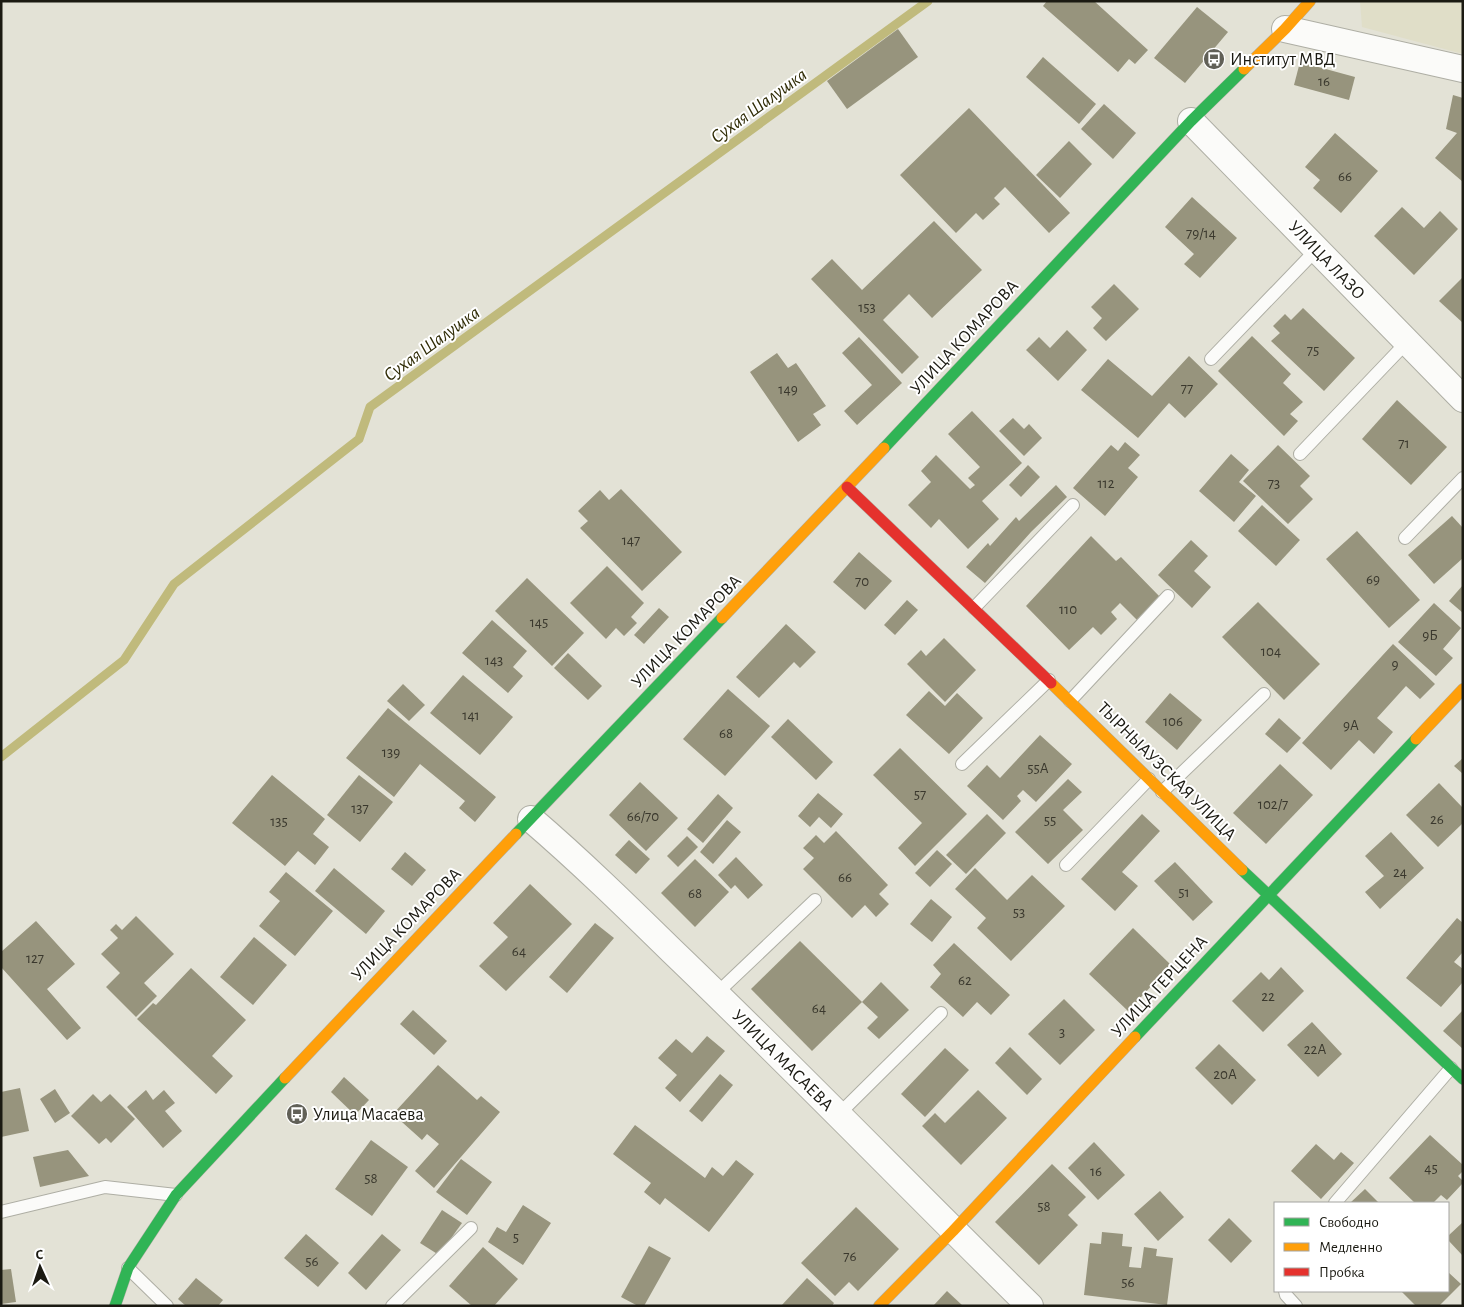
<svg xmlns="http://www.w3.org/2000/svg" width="1464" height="1307" font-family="'Alegreya Sans',sans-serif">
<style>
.built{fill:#e0dec8}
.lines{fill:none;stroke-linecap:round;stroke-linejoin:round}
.stream{stroke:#c0ba7c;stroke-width:9}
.building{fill:#97947d}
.lane-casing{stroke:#aeaea4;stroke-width:14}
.street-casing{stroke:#aeaea4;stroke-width:28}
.fast-casing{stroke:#aeaea4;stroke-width:12}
.slow-casing{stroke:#aeaea4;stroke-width:12}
.jam-casing{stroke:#aeaea4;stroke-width:12}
.lane{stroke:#fbfbf9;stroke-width:12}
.street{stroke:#fbfbf9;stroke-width:26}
.fast{stroke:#30b455;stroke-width:11}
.slow{stroke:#ff9f0a;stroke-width:11}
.jam{stroke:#e5322d;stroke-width:11}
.labels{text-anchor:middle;stroke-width:4;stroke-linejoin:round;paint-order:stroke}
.number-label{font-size:15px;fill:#3a382d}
.poi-label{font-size:18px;fill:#1b1a12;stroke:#fff;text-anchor:start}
.street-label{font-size:18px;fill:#1b1a12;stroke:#fff}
.water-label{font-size:19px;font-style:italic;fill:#302c06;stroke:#fff}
</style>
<rect width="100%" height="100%" fill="#e3e2d6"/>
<path class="built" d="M1360,1H1463V54L1362,27Z"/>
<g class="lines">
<path class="stream" d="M1,757L124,660L174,584L359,439L370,407L928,1"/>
</g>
<g class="building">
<path d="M1047,1H1094L1148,50L1135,64L1129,59L1118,72L1043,6Z"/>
<path d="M1197,7L1228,32L1185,83L1154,58Z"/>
<path d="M898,29L918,57L847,109L827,81Z"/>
<path d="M1043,57L1096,104L1079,124L1026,77Z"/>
<path d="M1300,62L1355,77L1349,100L1294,85Z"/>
<path d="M1453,95L1463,98V182L1435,158L1457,133L1446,129Z"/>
<path d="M1104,104L1136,133L1113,159L1081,129Z"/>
<path d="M969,108L1070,213L1049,233L1005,187L994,198L1000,204L983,220L976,213L956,233L900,175Z"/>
<path d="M1335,133L1378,171L1341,213L1313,188L1320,180L1305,167Z"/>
<path d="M1069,141L1092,164L1060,198L1036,175Z"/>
<path d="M1192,197L1237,238L1200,278L1184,264L1194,254L1165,227Z"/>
<path d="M1402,207L1424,228L1440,211L1458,229L1414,275L1374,236Z"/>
<path d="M934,221L982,270L932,318L909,294L883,320L919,357L902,374L811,279L832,259L862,290Z"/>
<path d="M1463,277V323L1439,301Z"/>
<path d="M1114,284L1139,309L1106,341L1093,328L1102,318L1091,307Z"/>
<path d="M1303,308L1355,358L1324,391L1271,341L1280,333L1273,326L1285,314L1291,320Z"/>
<path d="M1067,330L1087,350L1058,381L1026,350L1039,337L1050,348Z"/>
<path d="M1252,336L1291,374L1283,383L1303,402L1290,414L1298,421L1284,436L1218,371Z"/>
<path d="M859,337L902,383L857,425L844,411L872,385L842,353Z"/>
<path d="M777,353L788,368L796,363L826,406L813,414L821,425L798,442L750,372Z"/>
<path d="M1189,356L1218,384L1185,418L1169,403L1138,438L1081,390L1108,359L1152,396Z"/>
<path d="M1397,400L1447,447L1411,485L1362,439Z"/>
<path d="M972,411L1022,463L982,501L999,519L968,549L939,519L931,528L908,505L931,482L921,471L936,455L970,489L975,485L968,478L980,467L948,434Z"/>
<path d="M1013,418L1024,429L1029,424L1042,438L1024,456L999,431Z"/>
<path d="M1125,442L1140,455L1128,468L1138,477L1105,516L1073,488L1111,445L1118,451Z"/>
<path d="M1278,445L1310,476L1300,486L1313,499L1288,524L1243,481Z"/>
<path d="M1231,454L1249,470L1239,482L1256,496L1234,522L1199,491Z"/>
<path d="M1028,465L1040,477L1021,497L1009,485Z"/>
<path d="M1056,485L1067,497L1031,532L985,583L966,567L988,543L990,546L1016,517L1019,521Z"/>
<path d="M621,489L682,552L642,591L580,528L588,521L578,511L600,490L609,500Z"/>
<path d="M1262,505L1300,540L1276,566L1238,531Z"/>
<path d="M1452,516L1463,528V558L1434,584L1408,555Z"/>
<path d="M1357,531L1420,600L1389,628L1326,559Z"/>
<path d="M1091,536L1116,561L1121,557L1160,597L1137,620L1120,603L1111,612L1117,619L1101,635L1093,627L1069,650L1026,606Z"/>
<path d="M1191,540L1208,556L1194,571L1211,587L1192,608L1158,575Z"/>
<path d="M859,552L892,581L865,610L833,582Z"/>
<path d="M607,566L644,603L631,617L637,623L624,636L616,628L606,639L570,603Z"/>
<path d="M527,578L584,633L552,666L495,611Z"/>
<path d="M1463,585V613L1449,601Z"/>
<path d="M907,600L918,610L895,635L884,625Z"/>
<path d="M1258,602L1320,664L1284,700L1222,637Z"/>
<path d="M1434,603L1461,628L1443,649L1453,658L1436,676L1398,642Z"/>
<path d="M659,608L669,617L644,644L634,635Z"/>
<path d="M492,620L527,651L513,667L523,676L508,693L462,653Z"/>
<path d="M786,624L816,652L800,668L794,662L759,698L736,677Z"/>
<path d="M944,638L976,670L945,702L907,664L921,650L926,656Z"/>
<path d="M1393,644L1435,684L1420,699L1406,686L1377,718L1393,732L1374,754L1359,740L1331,770L1302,743Z"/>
<path d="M568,653L602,686L588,700L554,668Z"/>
<path d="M463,675L513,717L480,755L430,713Z"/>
<path d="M403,684L425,705L409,721L387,701Z"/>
<path d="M728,689L770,726L725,776L683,739Z"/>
<path d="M929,691L945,706L957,693L983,718L949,754L906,715Z"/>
<path d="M1170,693L1202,720L1177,750L1145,722Z"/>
<path d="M388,708L496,797L475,822L459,808L465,801L420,764L394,797L346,758Z"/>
<path d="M1279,718L1301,738L1287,753L1265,734Z"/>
<path d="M788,719L833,762L816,780L771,737Z"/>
<path d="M1040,735L1072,764L1036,802L1023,790L1017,796L1021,801L1003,820L967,786L987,765L1000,778Z"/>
<path d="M900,748L967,814L915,866L898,848L922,823L873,775Z"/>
<path d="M1463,758V774L1454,766Z"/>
<path d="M1280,764L1313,795L1266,844L1233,813Z"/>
<path d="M272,775L325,819L313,834L329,847L315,865L298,851L285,866L232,823Z"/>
<path d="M359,775L393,802L360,842L327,815Z"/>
<path d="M1068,779L1082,792L1063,810L1083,830L1048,864L1015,832Z"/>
<path d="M640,782L678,818L646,851L609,815Z"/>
<path d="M1439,783L1463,808V823L1438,847L1406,815Z"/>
<path d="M818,793L843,814L831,828L819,817L810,827L798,816Z"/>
<path d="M718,794L733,808L703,843L687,829Z"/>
<path d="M987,814L1006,833L966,874L946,855Z"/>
<path d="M1142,814L1160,831L1122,872L1138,886L1115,911L1081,879Z"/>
<path d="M727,820L741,832L713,864L700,852Z"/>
<path d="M836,831L888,885L879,894L889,904L876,917L865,905L852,918L803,869L814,858L803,848L816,835L824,843Z"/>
<path d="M1391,832L1424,868L1380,909L1365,892L1384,876L1365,856Z"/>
<path d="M687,836L698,847L678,867L667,856Z"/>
<path d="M629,840L650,859L636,874L615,855Z"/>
<path d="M937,850L952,864L930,887L915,873Z"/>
<path d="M405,852L426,870L412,886L391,869Z"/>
<path d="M736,857L763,885L748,899L735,885L731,889L718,875Z"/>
<path d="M695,859L729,892L695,927L661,893Z"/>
<path d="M1175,862L1213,902L1193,921L1154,881Z"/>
<path d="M334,868L385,911L366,934L315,891Z"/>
<path d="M975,868L1007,900L1032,875L1065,906L1011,961L977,928L986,918L955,889Z"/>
<path d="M286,872L333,911L295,956L259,926L280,901L269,892Z"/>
<path d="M530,884L572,924L506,991L479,966L508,937L493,923Z"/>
<path d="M931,899L952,917L932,942L910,924Z"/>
<path d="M136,916L174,954L144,983L157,996L136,1017L106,987L120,973L101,954L118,938L110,930L116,924L122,930Z"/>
<path d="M1457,918L1463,923V952L1454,962L1463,969V982L1441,1007L1406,978Z"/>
<path d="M36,921L75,964L47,989L81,1028L67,1040L1,967V952Z"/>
<path d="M595,923L614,938L567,993L549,977Z"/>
<path d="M1133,928L1171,965L1128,1011L1089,974Z"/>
<path d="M254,937L287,965L253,1005L220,977Z"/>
<path d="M800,941L862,1002L812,1051L751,989Z"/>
<path d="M954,943L1010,995L991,1015L977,1002L963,1017L930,987L941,974L933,965Z"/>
<path d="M1281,967L1304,991L1263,1032L1232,1001L1261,972L1269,980Z"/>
<path d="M191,968L246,1020L212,1056L233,1076L216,1094L137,1019L153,1003L156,1005Z"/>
<path d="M881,982L909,1010L879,1039L867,1028L878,1017L862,1002Z"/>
<path d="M1064,999L1095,1030L1060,1065L1028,1034Z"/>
<path d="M413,1010L447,1041L434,1055L400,1024Z"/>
<path d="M1463,1010V1049L1443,1031Z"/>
<path d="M1312,1022L1342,1054L1318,1077L1287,1045Z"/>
<path d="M707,1036L725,1051L680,1102L665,1088L677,1075L658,1058L676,1039L692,1053Z"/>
<path d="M1219,1044L1256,1080L1232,1105L1195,1068Z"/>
<path d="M1010,1047L1042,1079L1027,1095L995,1063Z"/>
<path d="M945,1048L969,1070L925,1117L901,1094Z"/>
<path d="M438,1065L477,1100L481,1096L500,1112L434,1188L415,1171L439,1144L427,1134L422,1140L393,1114Z"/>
<path d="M720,1074L733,1085L702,1122L689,1111Z"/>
<path d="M344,1077L369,1100L355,1115L331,1092Z"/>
<path d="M20,1088L29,1131L1,1137V1092Z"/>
<path d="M55,1089L70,1113L55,1123L40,1099Z"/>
<path d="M146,1090L153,1100L164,1090L175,1103L165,1111L182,1131L163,1148L127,1107Z"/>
<path d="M978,1090L1007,1118L961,1165L922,1126L935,1113L945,1123Z"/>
<path d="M93,1094L101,1102L110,1094L135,1119L111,1143L106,1138L99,1144L71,1116Z"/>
<path d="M635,1125L705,1178L712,1167L723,1176L736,1160L754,1174L709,1232L665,1198L660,1205L644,1192L651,1183L613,1154Z"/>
<path d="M1430,1135L1463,1165V1171L1458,1176L1463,1181V1183L1447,1200L1441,1195L1433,1203H1415L1389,1178Z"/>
<path d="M371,1140L408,1167L372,1216L335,1189Z"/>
<path d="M1094,1142L1125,1175L1098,1200L1068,1168Z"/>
<path d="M1316,1144L1334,1160L1341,1152L1354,1163L1321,1199L1291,1171Z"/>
<path d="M68,1150L89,1176L40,1187L33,1157Z"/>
<path d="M461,1159L492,1182L467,1215L436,1192Z"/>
<path d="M1052,1164L1086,1197L1068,1215L1078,1225L1039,1265L995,1222Z"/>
<path d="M1365,1189L1379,1203H1350Z"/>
<path d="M1160,1191L1184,1217L1158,1241L1134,1214Z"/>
<path d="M523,1205L551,1223L523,1265L488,1242L497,1227L506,1232Z"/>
<path d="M856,1207L899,1249L858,1291L849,1282L835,1296L801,1263Z"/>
<path d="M442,1210L462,1223L439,1255L420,1243Z"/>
<path d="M1229,1218L1252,1241L1231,1263L1208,1240Z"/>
<path d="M1463,1222V1256L1448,1240V1236Z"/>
<path d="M1102,1232L1123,1234L1122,1246L1132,1247L1129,1267L1141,1268L1144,1247L1157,1249L1156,1256L1173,1258L1167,1305L1084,1295L1090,1243L1101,1244Z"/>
<path d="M306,1234L339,1263L318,1287L284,1258Z"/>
<path d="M382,1234L401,1250L366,1290L348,1273Z"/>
<path d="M649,1246L671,1258L644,1306H638L621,1297Z"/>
<path d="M483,1247L518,1279L494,1306H472L449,1286Z"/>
<path d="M11,1269L16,1302L1,1304V1270Z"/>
<path d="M1448,1272L1461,1284L1439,1306H1416L1401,1291H1448Z"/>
<path d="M196,1278L223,1300L218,1306H186L178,1299Z"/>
<path d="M807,1278L834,1303L832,1306H781Z"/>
<path d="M947,1291L963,1306H933Z"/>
</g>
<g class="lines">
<g class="lane-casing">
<g id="lane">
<path d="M1211,359L1317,249"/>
<path d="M1300,454L1407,342"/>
<path d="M1405,538L1463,478"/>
<path d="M974,608L1073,505"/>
<path d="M1070,701L1168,596"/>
<path d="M962,764L1049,680"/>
<path d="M1162,792L1264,694"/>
<path d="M1066,865L1149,779"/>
<path d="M716,994L815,900"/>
<path d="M838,1115L941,1013"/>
<path d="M1335,1203L1451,1068"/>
<path d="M1,1212L105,1187L176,1195"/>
<path d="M128,1268L167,1306"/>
<path d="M1285,1291L1286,1295L1296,1306"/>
<path d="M392,1306L471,1228"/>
</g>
</g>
<g class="street-casing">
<g id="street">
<path d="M1285,29L1463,69"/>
<path d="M1191,121L1463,399"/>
<path d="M531,819C580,861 626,906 672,951C793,1067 910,1188 1030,1306"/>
</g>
</g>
<g class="fast-casing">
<g id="fast">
<path d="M884,448L1191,121L1244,69"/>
<path d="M516,834L722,618"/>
<path d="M1242,870L1463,1079"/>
<path d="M1135,1037L1416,739"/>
<path d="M115,1306L128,1268L176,1195L285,1078"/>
</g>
</g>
<g class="slow-casing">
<g id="slow">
<path d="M1244,69L1285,29L1310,1"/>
<path d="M722,618L884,448"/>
<path d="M1051,683L1242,870"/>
<path d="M1416,739L1463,689"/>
<path d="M285,1078L516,834"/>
<path d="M879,1306L953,1231L1135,1037"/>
</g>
</g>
<g class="jam-casing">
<path id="jam" d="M847,487L1051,683"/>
</g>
<use href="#lane" class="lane"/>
<use href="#street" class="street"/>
<use href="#fast" class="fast"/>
<use href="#slow" class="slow"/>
<use href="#jam" class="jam"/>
</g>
<defs>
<g id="bus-disc" transform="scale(1.125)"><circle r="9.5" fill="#616057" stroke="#fff"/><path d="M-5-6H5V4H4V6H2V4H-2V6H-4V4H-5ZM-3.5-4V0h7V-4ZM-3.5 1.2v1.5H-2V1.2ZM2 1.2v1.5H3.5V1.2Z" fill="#fff"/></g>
</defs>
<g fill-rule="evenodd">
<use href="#bus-disc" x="1214" y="59"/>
<use href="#bus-disc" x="297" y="1114"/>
</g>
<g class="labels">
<g class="number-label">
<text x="1324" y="86">16</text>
<text x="1345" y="181">66</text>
<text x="1201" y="238">79/14</text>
<text x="867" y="312">153</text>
<text x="1313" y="355">75</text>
<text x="1187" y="393">77</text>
<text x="788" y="394">149</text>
<text x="1404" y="448">71</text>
<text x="1106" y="488">112</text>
<text x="1274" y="488">73</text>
<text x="631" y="545">147</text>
<text x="1373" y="584">69</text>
<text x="862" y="586">70</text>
<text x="1068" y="614">110</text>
<text x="539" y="627">145</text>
<text x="1430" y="640">9Б</text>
<text x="1271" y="656">104</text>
<text x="494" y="665">143</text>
<text x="1395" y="669">9</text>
<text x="471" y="720">141</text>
<text x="1173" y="726">106</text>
<text x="1351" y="730">9А</text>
<text x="726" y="738">68</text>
<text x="391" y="757">139</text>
<text x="1038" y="773">55А</text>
<text x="920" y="799">57</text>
<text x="1273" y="809">102/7</text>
<text x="360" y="813">137</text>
<text x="643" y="821">66/70</text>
<text x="1437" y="824">26</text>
<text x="1050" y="825">55</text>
<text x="279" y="826">135</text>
<text x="1400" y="877">24</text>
<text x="845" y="882">66</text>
<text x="1184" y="897">51</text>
<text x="695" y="898">68</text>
<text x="1019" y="917">53</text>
<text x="519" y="956">64</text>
<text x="35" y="963">127</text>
<text x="965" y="985">62</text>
<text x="1268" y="1001">22</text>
<text x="819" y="1013">64</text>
<text x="1062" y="1037">3</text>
<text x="1315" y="1054">22А</text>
<text x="1225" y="1079">20А</text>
<text x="1431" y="1173">45</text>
<text x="1096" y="1176">16</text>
<text x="371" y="1183">58</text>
<text x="1044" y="1211">58</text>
<text x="516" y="1242">5</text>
<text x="850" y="1261">76</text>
<text x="312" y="1266">56</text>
<text x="1128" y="1287">56</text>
</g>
<g class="poi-label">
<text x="1230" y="65">Институт МВД</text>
<text x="313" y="1120">Улица Масаева</text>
</g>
<g class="street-label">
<text transform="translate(1327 260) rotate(46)" y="6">УЛИЦА ЛАЗО</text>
<text transform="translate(964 337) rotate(-47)" y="6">УЛИЦА КОМАРОВА</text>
<text transform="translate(686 631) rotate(-46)" y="6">УЛИЦА КОМАРОВА</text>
<text transform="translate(1167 771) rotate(45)" y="6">ТЫРНЫАУЗСКАЯ УЛИЦА</text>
<text transform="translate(406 924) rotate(-46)" y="6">УЛИЦА КОМАРОВА</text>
<text transform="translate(1159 986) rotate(-47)" y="6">УЛИЦА ГЕРЦЕНА</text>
<text transform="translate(783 1060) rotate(45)" y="6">УЛИЦА МАСАЕВА</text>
</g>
<g class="water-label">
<text transform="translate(758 105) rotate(-36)" y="7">Сухая Шалушка</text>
<text transform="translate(431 343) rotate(-36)" y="7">Сухая Шалушка</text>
</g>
</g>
<rect width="1464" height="1307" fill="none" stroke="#1b1a12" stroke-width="5"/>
<rect x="1274" y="1202" width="175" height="90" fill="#ffffff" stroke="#a4a3a0"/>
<rect x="1284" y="1218" width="25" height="8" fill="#30b455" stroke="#a4a3a0"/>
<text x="1319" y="1227" font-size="15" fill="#1b1a12">Свободно</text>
<rect x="1284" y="1243" width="25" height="8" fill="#ff9f0a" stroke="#a4a3a0"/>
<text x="1319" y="1252" font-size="15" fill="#1b1a12">Медленно</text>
<rect x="1284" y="1268" width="25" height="8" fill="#e5322d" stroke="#a4a3a0"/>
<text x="1319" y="1277" font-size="15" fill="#1b1a12">Пробка</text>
<g transform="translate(40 1267) rotate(357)" stroke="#ffffff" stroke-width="4" paint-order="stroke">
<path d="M0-4L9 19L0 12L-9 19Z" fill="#1b1a12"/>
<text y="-8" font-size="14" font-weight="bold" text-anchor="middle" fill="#1b1a12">С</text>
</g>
</svg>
